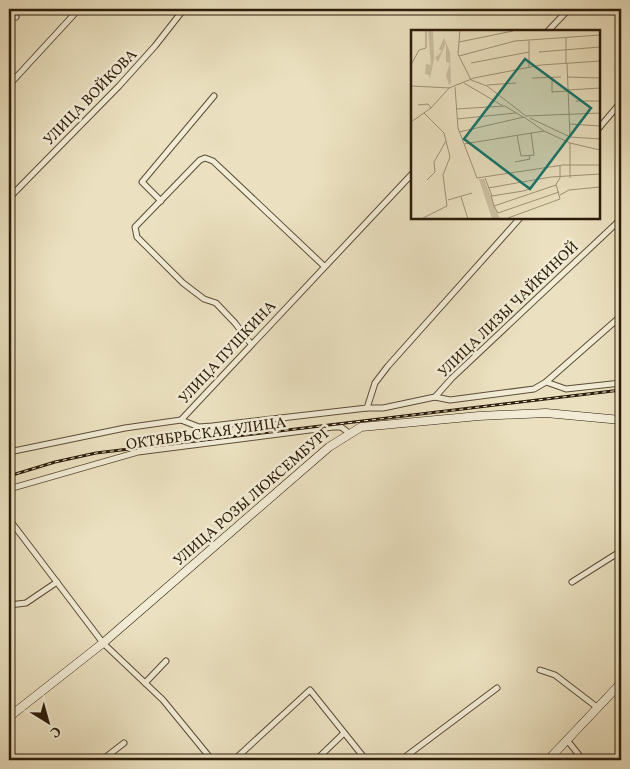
<svg xmlns="http://www.w3.org/2000/svg" width="630" height="769" font-family="Vollkorn,serif">
<style>
.lines{fill:none;stroke-linecap:round;stroke-linejoin:round}
.street-casing{stroke:#5c4d38;stroke-width:7}
.secondary-casing{stroke:#2c1c0a;stroke-width:9}
.street{stroke:#f2ecd6;stroke-width:5}
.secondary{stroke:#f2ecd6;stroke-width:8}
.rail-casing{stroke:#2c1c0a;stroke-width:3}
.rail{stroke:#f2ecd6;stroke-width:1;stroke-dasharray:4;stroke-linecap:butt}
.labels{text-anchor:middle;stroke-width:5;stroke-linejoin:round;paint-order:stroke}
.street-label{font-size:15px;fill:#2c1c0a;stroke:#f2ecd6}
.inset-road{fill:none;stroke:#9f9277;stroke-width:1}
.view{fill:#0f766e;fill-opacity:0.15;stroke:#0f766e;stroke-width:2.5}
.inset-edge{fill:none;stroke:#2c1c0a;stroke-width:2.5}
</style>
<rect width="100%" height="100%" fill="#ebe1c0"/>
<filter id="stains"><feTurbulence type="fractalNoise" baseFrequency=".004" numOctaves="4"/><feColorMatrix values="0 0 0 0 .2 0 0 0 0 .09 0 0 0 0 .02 0 0 0 .5 -.17"/></filter>
<radialGradient id="worn" r=".72"><stop offset=".6" stop-color="#630" stop-opacity="0"/><stop offset="1" stop-color="#630" stop-opacity=".3"/></radialGradient>
<g class="lines">
<g class="street-casing">
<g id="street">
<path d="M9,11L16,17"/>
<path d="M548,31L569,9"/>
<path d="M9,85L79,9"/>
<path d="M599,128L621,102"/>
<path d="M9,198L119,86L155,46L184,9"/>
<path d="M161,201L142,182L214,96"/>
<path d="M251,344L235,323L216,303L204,299L183,283L137,237L135,227L200,160L205,158L213,161L324,266"/>
<path d="M546,382L566,389L621,383"/>
<path d="M435,397L452,378L621,219"/>
<path d="M367,408H383L435,397L450,400L534,389L546,382L621,316"/>
<path d="M181,420L199,427L212,426L367,408L375,383L388,366L520,218"/>
<path d="M9,452L125,428L181,420L412,174"/>
<path d="M9,489L138,452L333,427H341L349,433"/>
<path d="M9,519L103,643L163,700L212,760"/>
<path d="M572,582L621,551"/>
<path d="M9,605L26,603L57,582"/>
<path d="M540,670L555,675L598,708"/>
<path d="M145,683L166,661"/>
<path d="M567,740L583,760"/>
<path d="M102,760L124,743"/>
<path d="M234,760L310,690L366,760"/>
<path d="M316,760L344,733"/>
<path d="M401,760L497,688"/>
</g>
</g>
<g class="secondary-casing">
<g id="secondary">
<path d="M9,717L103,643L329,447L361,427L479,416L546,413L621,420"/>
<path d="M548,760L621,683"/>
</g>
</g>
<use href="#street" class="street"/>
<use href="#secondary" class="secondary"/>
<g class="rail-casing">
<path id="rail" d="M9,476L55,462L96,453L621,390"/>
</g>
<use href="#rail" class="rail"/>
</g>
<g class="labels">
<g class="street-label">
<text transform="translate(90 97) rotate(-46)" y="5">УЛИЦА ВОЙКОВА</text>
<text transform="translate(508 309) rotate(-44)" y="5">УЛИЦА ЛИЗЫ ЧАЙКИНОЙ</text>
<text transform="translate(227 352) rotate(-47)" y="5">УЛИЦА ПУШКИНА</text>
<text transform="translate(206 433) rotate(-8)" y="5">ОКТЯБРЬСКАЯ УЛИЦА</text>
<text transform="translate(252 496) rotate(-41)" y="5">УЛИЦА РОЗЫ ЛЮКСЕМБУРГ</text>
</g>
</g>
<g transform="translate(411 30)">
<rect width="189" height="189" fill="#ebe1c0"/>
<path d="M17,0H22L23,29L19,49L18,45L14,44L15,34L20,35ZM33,8L39,22L40,53L38,55L35,45L39,33L35,32V13L27,32L24,28L31,21L28,19ZM68,149H73L89,189H81Z" fill="#cbc0a1"/>
<path class="inset-road" d="M49,0L47,24L60,50L76,56L115,86L189,83M118,11V37M48,12L102,1M128,22L189,17M48,26L104,11L189,5M60,33L118,22M155,33V8M156,33L159,107L189,109M0,35L8,20L15,18V0M141,47V62L157,61M156,47L189,48M121,48L150,47M53,53L92,76M76,55L105,53M0,56L39,58M44,57L47,98L66,148L152,135H189M157,60L189,58M165,71H189M7,75L17,74L20,78M45,79L94,76L112,87M119,88L159,107M46,89L105,83M0,92L20,78L38,58L63,48L130,35L189,31M159,94L189,96M48,102L113,87L133,101M106,105L110,126L123,125L120,103M53,114L133,101L159,113L189,120M104,132L119,129L118,125M74,148L81,166L112,161L119,159V156M159,148V113M16,150L24,142L23,132L35,111M77,158L140,147L189,144M80,165L83,176L145,155M149,165L158,160L189,157M50,167L57,189M37,170L61,163M83,176L87,183L148,162M12,188L36,176L32,145L39,127L33,103L13,83M97,188L149,169L145,154L149,148V135"/>
<path class="view" d="M114,29L180,78L119,159L53,109Z"/>
<rect width="189" height="189" class="inset-edge"/>
</g>
<rect width="630" height="769" fill="none" stroke="#ebe1c0" stroke-width="30"/>
<rect x="10" y="10" width="610" height="749" fill="none" stroke="#2c1c0a" stroke-width="2.5"/>
<rect x="15" y="15" width="600" height="739" fill="none" stroke="#2c1c0a"/>
<g transform="translate(48 722) rotate(143)" stroke="#f2ecd6" stroke-width="4" paint-order="stroke">
<path d="M0-4L9 19L0 12L-9 19Z" fill="#2c1c0a"/>
<text y="-8" font-size="14" font-weight="bold" text-anchor="middle" fill="#2c1c0a">С</text>
</g>
<rect width="100%" height="100%" filter="url(#stains)"/>
<rect width="100%" height="100%" fill="url(#worn)"/>
</svg>
